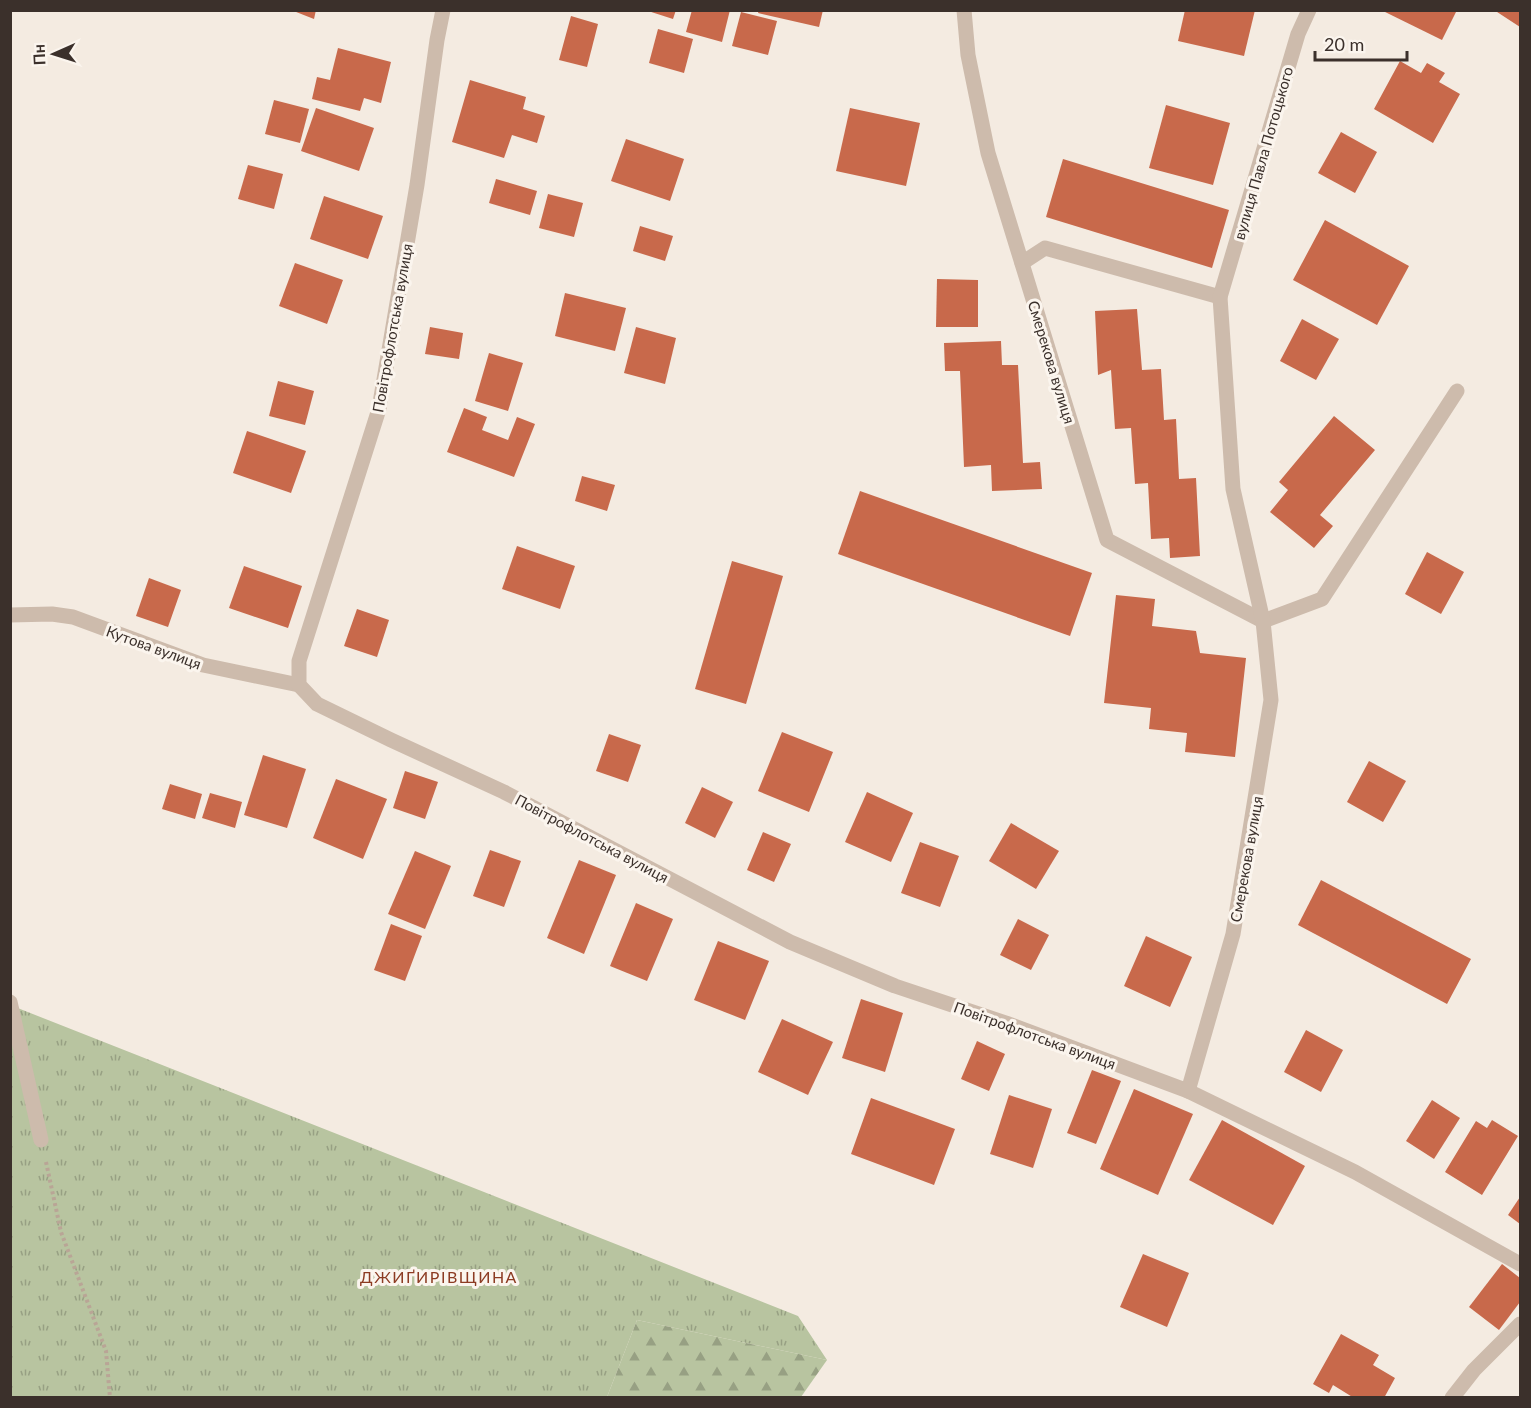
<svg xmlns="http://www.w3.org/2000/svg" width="1531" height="1408" font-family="Lato,sans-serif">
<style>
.grass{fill:url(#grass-tufts)}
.forest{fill:url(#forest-firs)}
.building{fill:#c8694b}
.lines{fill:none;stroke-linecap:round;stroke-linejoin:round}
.path{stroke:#b9a596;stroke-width:4;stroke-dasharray:3 3;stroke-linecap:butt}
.lane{stroke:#cdbbac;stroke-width:15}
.street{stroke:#cdbbac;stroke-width:15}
.labels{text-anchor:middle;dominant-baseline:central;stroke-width:6;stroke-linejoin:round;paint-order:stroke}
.street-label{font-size:15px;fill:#3b302b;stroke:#fbf5ee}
.neighbourhood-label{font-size:16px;letter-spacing:1.5px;fill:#8c3b22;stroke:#fbf5ee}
</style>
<defs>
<pattern id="grass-tufts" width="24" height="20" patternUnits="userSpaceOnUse" patternTransform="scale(1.5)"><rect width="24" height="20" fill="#b8c4a0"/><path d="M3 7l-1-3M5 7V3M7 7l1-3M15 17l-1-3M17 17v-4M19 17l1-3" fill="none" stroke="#97a083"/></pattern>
<pattern id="forest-firs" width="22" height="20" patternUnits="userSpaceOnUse" patternTransform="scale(1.5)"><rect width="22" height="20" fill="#b8c4a0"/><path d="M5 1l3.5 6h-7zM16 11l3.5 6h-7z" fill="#97a083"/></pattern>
</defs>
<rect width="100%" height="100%" fill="#f4ebe1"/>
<polygon class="grass" points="10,1005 798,1316 827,1360 637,1320 607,1397 11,1397"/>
<polygon class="forest" points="637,1320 827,1360 801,1397 607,1397"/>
<g class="building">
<polygon points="291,10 316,10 314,19"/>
<polygon points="645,10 676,10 673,19"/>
<polygon points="692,10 730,10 722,42 686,32"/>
<polygon points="759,10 823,10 819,27 758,13"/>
<polygon points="1185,10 1255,10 1244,56 1178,41"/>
<polygon points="1381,10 1457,10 1442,40"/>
<polygon points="1494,10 1520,10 1520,27"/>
<polygon points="741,12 777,21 768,55 732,46"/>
<polygon points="571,16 598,24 587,67 559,60"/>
<polygon points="658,29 693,39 684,73 649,63"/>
<polygon points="338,48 391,62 381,103 364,98 360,111 312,99 317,77 330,80"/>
<polygon points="1400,61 1421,73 1427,63 1445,73 1439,82 1460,94 1433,143 1374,109"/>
<polygon points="470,80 526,97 523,109 545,116 537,143 512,135 504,158 452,142"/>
<polygon points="274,100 309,109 300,143 265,134"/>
<polygon points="1166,105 1230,123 1213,185 1149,168"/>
<polygon points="316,108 374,128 359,171 301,151"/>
<polygon points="850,108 920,123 906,186 836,171"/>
<polygon points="1341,132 1377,152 1355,193 1318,173"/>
<polygon points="626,139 684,159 670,201 611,181"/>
<polygon points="1063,159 1229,210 1212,268 1046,217"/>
<polygon points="248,165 283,174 274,209 238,199"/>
<polygon points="496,179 537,191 530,215 489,203"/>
<polygon points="548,194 583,203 574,237 539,228"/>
<polygon points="324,196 383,216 368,259 310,239"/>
<polygon points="1325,220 1409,266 1377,325 1293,280"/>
<polygon points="640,226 673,236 665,261 633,251"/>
<polygon points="295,263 343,280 327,324 279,306"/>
<polygon points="937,279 978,280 978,327 936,327"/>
<polygon points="565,293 626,308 615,351 555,336"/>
<polygon points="1137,309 1142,370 1161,369 1164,420 1176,419 1179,479 1196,478 1200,556 1170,558 1169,538 1151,539 1148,483 1135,484 1131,428 1115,429 1111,370 1098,375 1095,311"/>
<polygon points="1302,319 1339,339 1316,380 1280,361"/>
<polygon points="430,327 463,333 459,359 425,354"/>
<polygon points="636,327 676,338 665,384 624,373"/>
<polygon points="1001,341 1002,365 1018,365 1023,463 1040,462 1042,489 992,491 991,465 964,467 960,371 945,371 944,343"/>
<polygon points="489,353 523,363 508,411 475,401"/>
<polygon points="278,381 314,391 305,425 269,416"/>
<polygon points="464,408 487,417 482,430 508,440 517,417 535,424 514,477 447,452"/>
<polygon points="1334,416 1375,450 1320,515 1333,526 1314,548 1270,512 1288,490 1279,482"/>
<polygon points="247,431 306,451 291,493 233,473"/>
<polygon points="582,476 615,485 607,511 575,501"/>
<polygon points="860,491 1092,573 1070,636 838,554"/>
<polygon points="517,546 575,566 560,609 502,589"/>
<polygon points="1427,552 1464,572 1441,614 1405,594"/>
<polygon points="732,561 783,576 746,704 695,689"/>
<polygon points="244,566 302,586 288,628 229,608"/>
<polygon points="149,578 181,590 168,627 136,616"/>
<polygon points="1116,595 1155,599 1152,626 1196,631 1200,653 1246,658 1235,757 1185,752 1187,733 1149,729 1151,708 1104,703"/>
<polygon points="357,609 389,620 377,657 344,646"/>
<polygon points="782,732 833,752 809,812 758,791"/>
<polygon points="609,734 641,745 628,782 596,771"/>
<polygon points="263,755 306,769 287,828 244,815"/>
<polygon points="1369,761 1406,781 1383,822 1347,802"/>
<polygon points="405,771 438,782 425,819 393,808"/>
<polygon points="336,779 387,799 363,859 313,838"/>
<polygon points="170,784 202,794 195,819 162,809"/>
<polygon points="702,787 733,802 715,838 685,823"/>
<polygon points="867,792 913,813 891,862 845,842"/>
<polygon points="210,793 242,802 235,828 202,818"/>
<polygon points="1011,823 1059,851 1036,889 989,861"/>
<polygon points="763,832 791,844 774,882 747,870"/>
<polygon points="920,842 959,856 940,907 901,893"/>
<polygon points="490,850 521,861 504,907 473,896"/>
<polygon points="415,851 451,866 425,929 388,914"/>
<polygon points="579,860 616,875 584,954 547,938"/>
<polygon points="1321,880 1471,959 1447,1004 1298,925"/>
<polygon points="636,903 673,919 647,981 610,966"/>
<polygon points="1018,919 1049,935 1031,970 1000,955"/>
<polygon points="391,924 422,936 405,981 374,970"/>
<polygon points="1146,936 1192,957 1170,1007 1124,986"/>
<polygon points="718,941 769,961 745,1020 694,1000"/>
<polygon points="861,999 903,1013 885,1072 842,1058"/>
<polygon points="782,1019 833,1042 808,1095 758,1072"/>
<polygon points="1306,1030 1343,1050 1321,1092 1284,1072"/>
<polygon points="977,1041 1005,1054 989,1091 961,1079"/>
<polygon points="1092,1070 1121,1081 1096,1144 1067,1133"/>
<polygon points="1134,1089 1193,1114 1158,1195 1100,1169"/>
<polygon points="1009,1095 1052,1109 1033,1168 990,1154"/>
<polygon points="871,1098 955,1129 934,1185 851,1154"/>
<polygon points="1432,1100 1460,1118 1434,1159 1406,1141"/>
<polygon points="1222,1120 1305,1166 1273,1225 1189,1180"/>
<polygon points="1492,1120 1518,1136 1482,1195 1445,1172 1476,1121 1487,1128"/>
<polygon points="1520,1197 1520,1224 1508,1215"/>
<polygon points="1143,1254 1189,1273 1167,1327 1120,1307"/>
<polygon points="1502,1264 1520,1278 1520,1302 1499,1330 1469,1307"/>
<polygon points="1341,1334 1379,1355 1373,1365 1395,1378 1384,1398 1354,1398 1333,1385 1329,1393 1313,1384"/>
</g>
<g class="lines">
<polyline class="path" points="46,1162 61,1232 106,1351 110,1398"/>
<g class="lane">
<polyline points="1022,263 1045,248 1220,297"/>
<polyline points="10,615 52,614 73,617 203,665 299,685"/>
<polyline points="1263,621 1322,599 1457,391"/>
<polyline points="10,1002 41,1140"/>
<polyline points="1452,1398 1474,1370 1520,1324"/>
</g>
<g class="street">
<polyline points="443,10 437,40 417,185 379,409 299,661 299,685 317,704 391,740 504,792 790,942 895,986 1006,1023 1188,1091 1355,1172 1520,1264"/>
<polyline points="964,10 968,55 988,153 1107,540 1263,621"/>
<polyline points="1188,1091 1233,934 1271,700 1263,621 1233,489 1220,297 1298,34 1309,10"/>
</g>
</g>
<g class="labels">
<g class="street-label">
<text transform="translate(1263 153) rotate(-74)">вулиця Павла Потоцького</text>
<text transform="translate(392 328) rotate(-80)">Повітрофлотська вулиця</text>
<text transform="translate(1052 362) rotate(73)">Смерекова вулиця</text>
<text transform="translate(154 647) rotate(20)">Кутова вулиця</text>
<text transform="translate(592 838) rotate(28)">Повітрофлотська вулиця</text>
<text transform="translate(1246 859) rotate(-80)">Смерекова вулиця</text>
<text transform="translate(1035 1035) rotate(20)">Повітрофлотська вулиця</text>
</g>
<g class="neighbourhood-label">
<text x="439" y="1276">ДЖИҐИРІВЩИНА</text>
</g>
</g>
<rect width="1531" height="1408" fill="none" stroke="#3b302b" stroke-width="24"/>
<g transform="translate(54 54) rotate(267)" stroke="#fbf5ee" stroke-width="4.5" paint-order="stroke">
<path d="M0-4.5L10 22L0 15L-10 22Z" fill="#3b302b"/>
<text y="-9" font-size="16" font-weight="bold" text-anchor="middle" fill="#3b302b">Пн</text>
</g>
<path d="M1315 51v9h92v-9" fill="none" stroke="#3b302b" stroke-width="3"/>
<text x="1324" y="51" font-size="18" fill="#3b302b" stroke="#fbf5ee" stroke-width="4.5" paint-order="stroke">20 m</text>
</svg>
